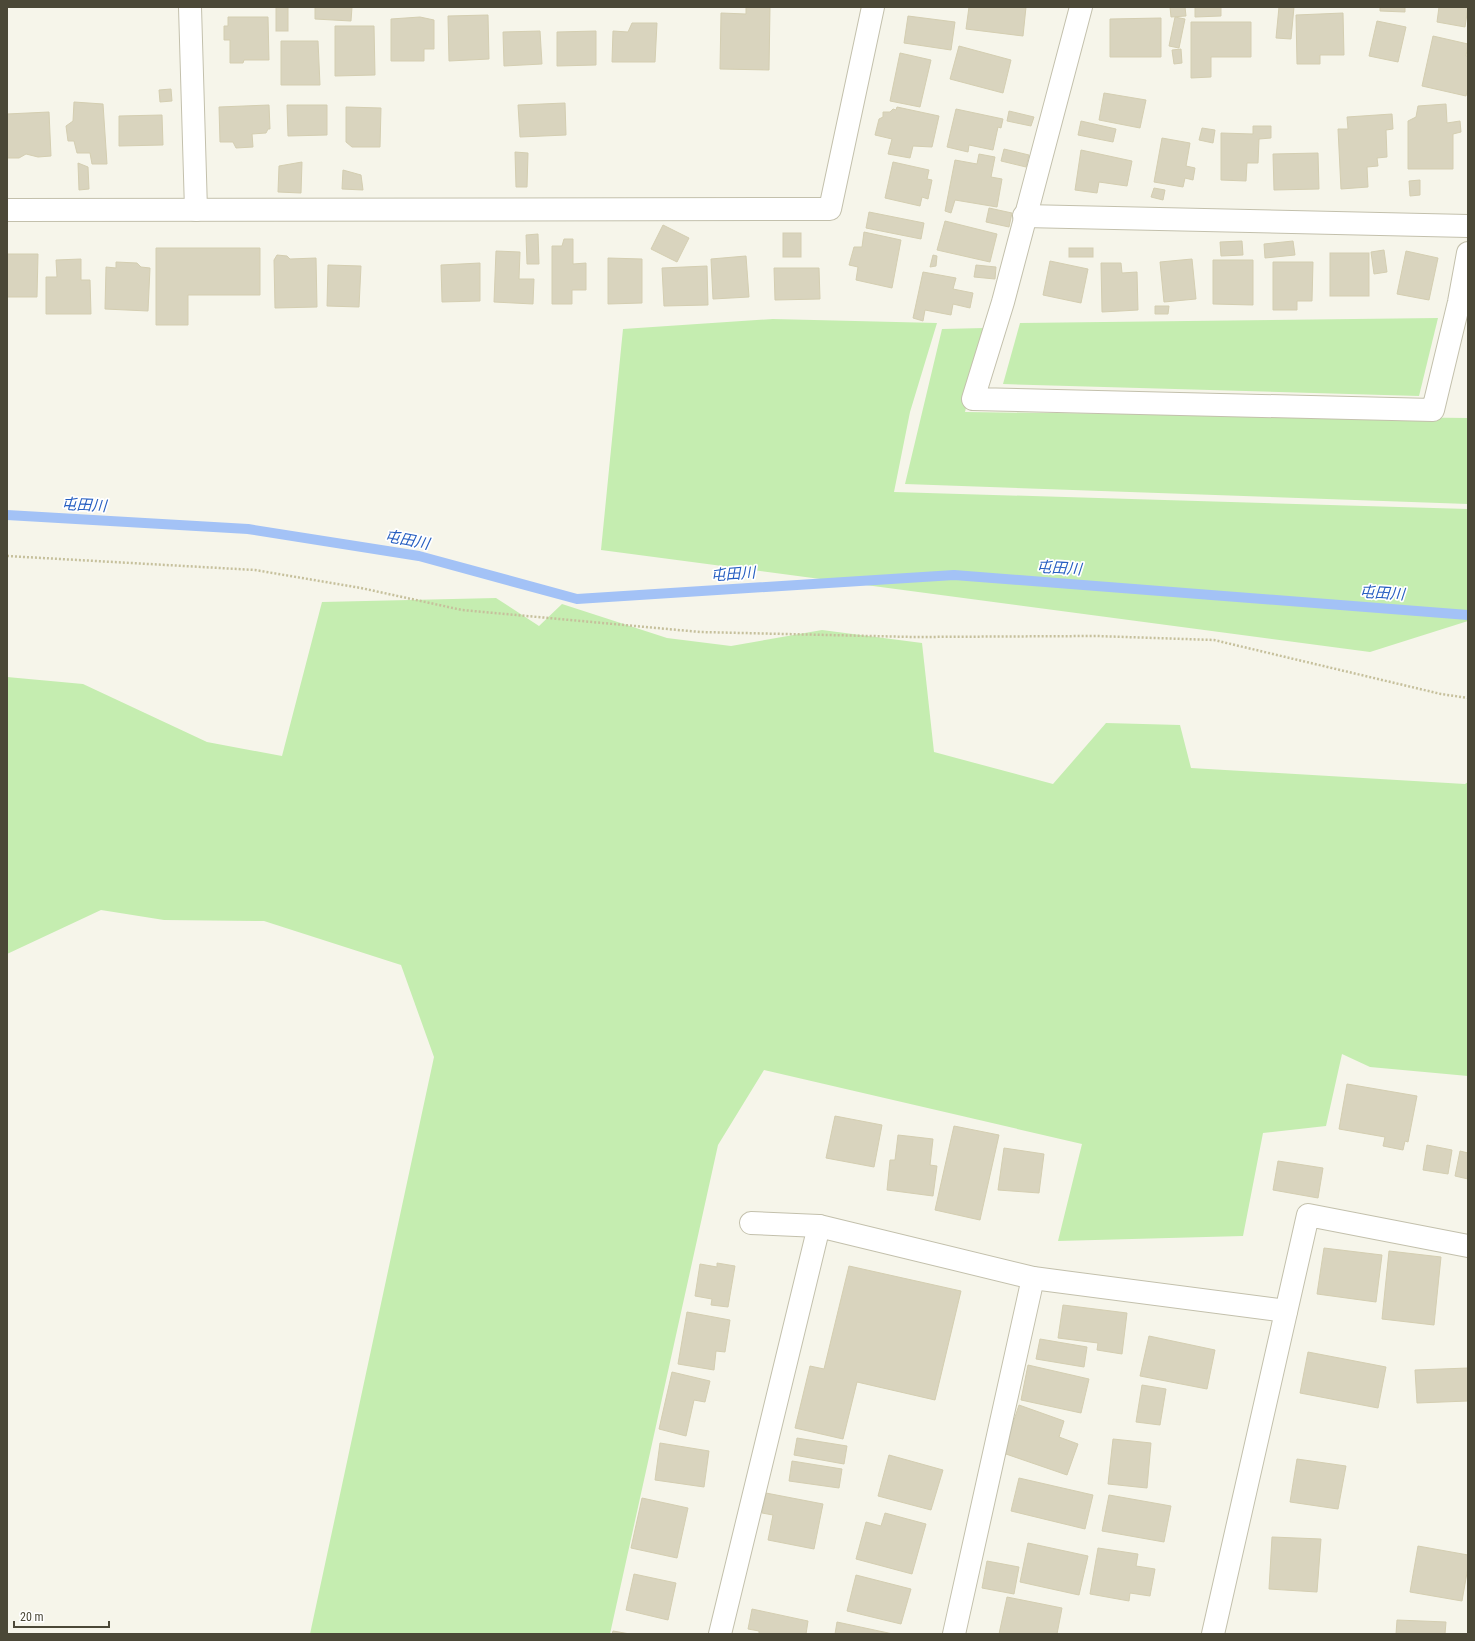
<svg xmlns="http://www.w3.org/2000/svg" width="1475" height="1641" font-family="'Roboto Condensed','Noto Sans JP',sans-serif">
<style>
.green{fill:#c5edb0}
.lines{fill:none;stroke-linecap:round;stroke-linejoin:round}
.stream{stroke:#a3c2f6;stroke-width:10}
.building{fill:#d9d4be;stroke:#d4ceb1}
.street-casing{stroke:#c3c0ac;stroke-width:24}
.path{stroke:#c6c09c;stroke-width:2.5;stroke-dasharray:2 2;stroke-linecap:butt}
.street{stroke:#fff;stroke-width:22}
.labels{text-anchor:middle;dominant-baseline:central;stroke-width:3.5;stroke-linejoin:round;paint-order:stroke}
.water-label{font-size:15px;font-style:italic;fill:#265ec1;stroke:#fff}
</style>
<rect width="100%" height="100%" fill="#f6f5ea"/>
<g class="green">
<polygon points="1438,318 1419,396 1003,384 1020,323"/>
<polygon points="773,319 937,323 910,412 894,492 1468,509 1468,621 1370,652 601,550 623,329"/>
<polygon points="984,328 965,412 1468,418 1468,504 905,484 942,329"/>
<polygon points="496,598 539,626 562,604 667,638 731,646 822,630 922,643 934,752 1053,784 1106,723 1180,725 1191,768 1465,784 1468,782 1468,1076 1370,1067 1342,1054 1326,1126 1263,1133 1243,1236 1058,1241 1082,1144 764,1070 718,1145 610,1634 310,1634 434,1057 401,965 264,921 164,920 101,910 7,954 7,677 83,684 207,742 282,756 322,602"/>
</g>
<g class="lines">
<polyline class="stream" points="7,515 248,529 419,556 577,599 954,575 1468,615"/>
</g>
<g class="building">
<rect x="276" y="7" width="12" height="24"/>
<polygon points="315,7 352,7 351,21 315,19"/>
<polygon points="746,7 770,7 769,70 720,69 721,13 746,14"/>
<polygon points="969,7 1026,7 1023,36 966,29"/>
<polygon points="1170,7 1185,7 1186,16 1171,17"/>
<polygon points="1195,7 1221,7 1221,16 1195,17"/>
<polygon points="1279,7 1294,7 1291,39 1276,38"/>
<polygon points="1380,7 1405,7 1405,12 1380,11"/>
<polygon points="1439,7 1468,7 1465,27 1437,22"/>
<polygon points="1343,13 1344,55 1320,55 1320,64 1297,64 1296,15"/>
<polygon points="488,15 489,59 449,61 448,16"/>
<polygon points="908,16 955,22 951,50 904,43"/>
<polygon points="228,17 268,17 269,60 244,60 243,63 230,63 230,40 224,40 224,26 228,26"/>
<polygon points="420,17 434,20 434,49 424,49 424,61 391,61 391,19"/>
<polygon points="1175,17 1185,19 1179,48 1169,46"/>
<polygon points="1161,18 1161,57 1110,57 1110,19"/>
<polygon points="1377,21 1406,27 1398,62 1369,56"/>
<polygon points="1191,22 1251,22 1251,57 1211,57 1211,77 1191,78"/>
<polygon points="632,23 657,23 655,62 612,62 613,31 628,32"/>
<polygon points="335,26 374,26 375,75 335,76"/>
<polygon points="540,31 542,64 504,66 503,32"/>
<polygon points="596,31 596,65 557,66 557,32"/>
<polygon points="1433,36 1468,44 1466,56 1468,56 1468,87 1466,96 1422,86"/>
<polygon points="281,41 318,41 320,85 281,85"/>
<polygon points="959,46 1011,60 1003,93 950,79"/>
<polygon points="1181,49 1182,63 1174,64 1172,50"/>
<polygon points="900,53 931,60 920,107 890,101"/>
<polygon points="171,89 172,101 160,102 159,90"/>
<polygon points="1104,93 1146,100 1140,128 1099,120"/>
<polygon points="74,102 103,104 107,164 92,164 90,153 77,153 74,141 68,141 66,126 73,121"/>
<polygon points="565,103 566,135 520,137 518,105"/>
<polygon points="1446,104 1447,123 1460,121 1461,132 1453,134 1453,169 1408,169 1408,121 1416,117 1418,106"/>
<polygon points="269,105 270,129 268,129 266,133 252,134 253,147 236,148 233,142 220,142 219,107"/>
<polygon points="287,105 327,105 327,135 288,136"/>
<polygon points="346,107 381,108 380,147 352,147 346,142"/>
<polygon points="897,107 939,116 932,147 913,146 910,158 888,154 892,139 875,135 879,119 883,117 883,112 890,112 893,109 896,110"/>
<polygon points="956,109 1003,119 1001,128 998,127 993,150 969,145 968,152 947,147"/>
<polygon points="1009,111 1034,117 1031,126 1007,121"/>
<polygon points="49,112 51,156 38,157 26,154 19,158 7,158 7,114"/>
<polygon points="1392,114 1393,129 1386,130 1387,157 1377,158 1378,166 1367,167 1368,187 1341,189 1338,129 1348,129 1347,117"/>
<polygon points="162,115 163,145 119,146 119,116"/>
<polygon points="1081,121 1116,129 1113,142 1078,135"/>
<polygon points="1253,126 1271,126 1271,138 1259,139 1258,163 1247,163 1246,181 1221,180 1221,133 1253,134"/>
<polygon points="1202,128 1215,130 1213,143 1199,140"/>
<polygon points="1162,138 1190,143 1186,166 1195,168 1193,180 1185,178 1183,187 1154,182"/>
<polygon points="1004,149 1029,155 1026,167 1001,161"/>
<polygon points="1081,150 1132,161 1127,186 1099,182 1097,193 1075,190"/>
<polygon points="515,152 528,153 527,187 516,187"/>
<polygon points="1318,153 1319,189 1274,190 1273,154"/>
<polygon points="979,154 995,157 991,177 1002,179 997,207 955,200 951,213 945,211 955,160 977,164"/>
<polygon points="302,162 301,193 278,192 279,166"/>
<polygon points="893,162 929,170 927,179 932,180 928,199 922,197 920,206 885,198"/>
<polygon points="78,163 88,167 89,189 79,190"/>
<polygon points="343,170 361,175 363,190 342,189"/>
<polygon points="1420,180 1420,195 1410,196 1409,181"/>
<polygon points="1154,188 1165,190 1163,200 1151,197"/>
<polygon points="989,208 1012,213 1009,227 986,222"/>
<polygon points="869,212 924,223 921,239 866,228"/>
<polygon points="945,221 997,234 990,262 937,250"/>
<polygon points="663,225 689,238 677,262 651,249"/>
<polygon points="864,232 901,240 892,288 856,280 858,267 849,265 854,247 862,247"/>
<rect x="783" y="233" width="18" height="24"/>
<polygon points="538,234 539,264 527,264 526,235"/>
<polygon points="564,239 573,239 573,264 586,263 586,290 572,290 572,304 552,304 552,246 562,246"/>
<polygon points="1242,241 1243,255 1221,256 1220,242"/>
<polygon points="1293,241 1295,255 1265,258 1264,244"/>
<polygon points="156,248 260,248 260,295 188,295 188,325 156,325"/>
<rect x="1069" y="248" width="24" height="9"/>
<polygon points="1384,250 1387,272 1374,274 1371,252"/>
<polygon points="496,251 520,252 519,279 534,279 533,304 494,302"/>
<polygon points="1406,251 1438,258 1429,300 1397,294"/>
<rect x="1330" y="253" width="39" height="43"/>
<polygon points="7,254 38,254 37,297 7,297"/>
<polygon points="277,255 287,256 290,259 316,258 317,307 275,308 274,260"/>
<polygon points="933,255 937,256 936,266 930,267"/>
<polygon points="746,256 749,297 713,299 711,259"/>
<polygon points="608,258 642,259 642,303 608,304"/>
<polygon points="81,259 81,280 90,280 91,314 46,314 46,277 57,277 56,260"/>
<polygon points="1192,259 1196,299 1164,302 1160,262"/>
<polygon points="1213,260 1253,260 1253,305 1213,304"/>
<polygon points="1050,261 1088,269 1081,303 1043,295"/>
<polygon points="116,262 137,263 141,267 150,268 148,311 105,309 106,267 116,268"/>
<polygon points="1273,262 1313,262 1312,301 1297,301 1297,310 1273,310"/>
<polygon points="480,263 480,301 442,302 441,265"/>
<polygon points="1101,263 1121,263 1122,273 1137,272 1138,310 1102,312"/>
<polygon points="328,265 361,266 359,307 327,306"/>
<polygon points="976,265 996,267 995,279 974,277"/>
<polygon points="707,266 708,305 664,306 662,268"/>
<polygon points="774,268 819,268 820,299 775,300"/>
<polygon points="923,272 956,278 953,289 973,293 970,308 953,304 951,315 925,310 923,321 913,318"/>
<polygon points="1155,306 1169,306 1168,314 1155,314"/>
<polygon points="1347,1084 1417,1096 1408,1142 1405,1141 1403,1150 1383,1146 1385,1137 1339,1129"/>
<polygon points="835,1116 882,1125 874,1167 826,1158"/>
<polygon points="954,1126 999,1135 980,1220 935,1210"/>
<polygon points="898,1135 933,1139 930,1165 937,1166 933,1196 887,1190 890,1160 895,1160"/>
<polygon points="1427,1145 1452,1150 1448,1174 1423,1170"/>
<polygon points="1004,1148 1044,1154 1039,1193 998,1190"/>
<polygon points="1460,1151 1468,1153 1468,1179 1455,1176"/>
<polygon points="1278,1161 1323,1168 1318,1198 1273,1190"/>
<polygon points="1324,1248 1382,1255 1376,1302 1317,1294"/>
<polygon points="1389,1251 1441,1257 1434,1325 1382,1319"/>
<polygon points="717,1263 735,1266 728,1307 711,1305 712,1299 695,1296 700,1264 717,1267"/>
<polygon points="849,1266 961,1291 935,1400 857,1382 843,1439 795,1428 810,1366 824,1369"/>
<polygon points="1063,1305 1127,1313 1122,1354 1097,1350 1098,1343 1058,1338"/>
<polygon points="687,1312 730,1320 725,1352 716,1351 714,1370 678,1364"/>
<polygon points="1149,1336 1215,1350 1207,1389 1140,1376"/>
<polygon points="1040,1339 1087,1347 1084,1367 1036,1359"/>
<polygon points="1308,1352 1386,1367 1378,1408 1300,1393"/>
<polygon points="1028,1365 1089,1379 1081,1413 1021,1400"/>
<polygon points="1468,1368 1468,1401 1417,1403 1415,1370"/>
<polygon points="672,1372 710,1381 705,1402 694,1400 686,1436 659,1429"/>
<polygon points="1142,1385 1166,1389 1160,1425 1136,1422"/>
<polygon points="1019,1405 1064,1421 1059,1437 1078,1444 1067,1475 1003,1453"/>
<polygon points="797,1438 847,1446 844,1464 794,1455"/>
<polygon points="1113,1439 1151,1443 1147,1488 1108,1484"/>
<polygon points="660,1443 709,1451 704,1487 655,1480"/>
<polygon points="889,1455 943,1470 931,1510 878,1496"/>
<polygon points="1297,1459 1346,1466 1338,1509 1290,1502"/>
<polygon points="792,1461 842,1469 839,1488 789,1481"/>
<polygon points="1019,1478 1093,1495 1085,1529 1011,1511"/>
<polygon points="766,1493 823,1504 814,1549 768,1540 773,1515 762,1513"/>
<polygon points="1109,1495 1171,1506 1164,1542 1102,1531"/>
<polygon points="642,1498 688,1508 677,1558 631,1548"/>
<polygon points="885,1513 926,1524 912,1574 856,1559 866,1522 881,1526"/>
<polygon points="1272,1537 1321,1539 1317,1592 1269,1589"/>
<polygon points="1028,1543 1088,1556 1079,1595 1020,1582"/>
<polygon points="1418,1546 1468,1555 1468,1567 1462,1601 1410,1592"/>
<polygon points="1098,1548 1138,1554 1136,1566 1155,1569 1150,1596 1130,1593 1129,1601 1090,1594"/>
<polygon points="987,1561 1019,1567 1014,1594 982,1588"/>
<polygon points="634,1574 676,1583 668,1620 626,1610"/>
<polygon points="856,1575 911,1589 901,1624 847,1611"/>
<polygon points="1007,1597 1062,1608 1057,1634 999,1634"/>
<polygon points="752,1609 808,1621 806,1634 759,1634 759,1631 748,1629"/>
<polygon points="1397,1620 1446,1622 1445,1634 1396,1634"/>
<polygon points="837,1622 893,1634 835,1634"/>
<polygon points="613,1631 630,1634 612,1634"/>
</g>
<g class="lines">
<defs>
<g id="street">
<polyline points="190,7 196,210"/>
<polyline points="1081,7 1003,302 973,399 1433,410 1459,302 1468,253"/>
<polyline points="7,210 830,209 873,7"/>
<polyline points="1024,216 1468,226"/>
<polyline points="751,1223 819,1226 1033,1278 1286,1311"/>
<polyline points="720,1634 819,1226"/>
<polyline points="954,1634 1033,1278"/>
<polyline points="1213,1634 1308,1215 1468,1246"/>
</g>
</defs>
<use href="#street" class="street-casing"/>
<polyline class="path" points="7,556 255,570 361,588 462,610 700,632 913,637 1096,636 1214,640 1441,694 1468,698"/>
<use href="#street" class="street"/>
</g>
<g class="labels">
<g class="water-label">
<text transform="translate(84 505) rotate(3)">屯田川</text>
<text transform="translate(407 540) rotate(11)">屯田川</text>
<text transform="translate(1059 568) rotate(4)">屯田川</text>
<text transform="translate(733 574) rotate(-4)">屯田川</text>
<text transform="translate(1382 593) rotate(4)">屯田川</text>
</g>
</g>
<rect width="1475" height="1641" fill="none" stroke="#4b4837" stroke-width="16"/>
<path d="M14 1621v6h95v-6" fill="none" stroke="#4b4837" stroke-width="2"/>
<text x="20" y="1621" font-size="12" fill="#4b4837" stroke="#ffffff" stroke-width="3" paint-order="stroke">20 m</text>
</svg>
